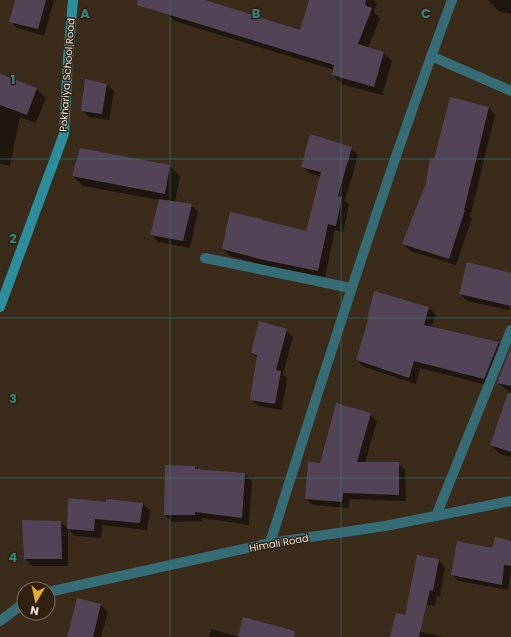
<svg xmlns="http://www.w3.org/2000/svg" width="511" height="637" font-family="Poppins,sans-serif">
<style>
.shadow{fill:#0007}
.building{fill:#524356}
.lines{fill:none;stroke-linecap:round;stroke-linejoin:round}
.street{stroke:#356c75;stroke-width:10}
.secondary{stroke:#2c8e9c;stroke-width:10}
.grid{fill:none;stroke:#30867e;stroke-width:1;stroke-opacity:0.55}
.labels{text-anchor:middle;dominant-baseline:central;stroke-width:3;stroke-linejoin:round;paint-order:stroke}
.street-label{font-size:10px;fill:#ece2d8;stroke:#302111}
.grid-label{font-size:13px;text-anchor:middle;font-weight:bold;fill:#30867e;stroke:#302111;stroke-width:3;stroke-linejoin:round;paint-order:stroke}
</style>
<rect width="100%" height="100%" fill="#3b2b1b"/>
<g class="shadow">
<polygon points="16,0 54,0 44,36 17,28 10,21"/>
<polygon points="168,0 202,0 301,31 310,0 373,0 377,3 374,12 380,18 368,48 383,52 392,61 382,95 341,84 333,75 334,70 174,21 165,12"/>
<polygon points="488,0 511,0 511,14 498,11"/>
<polygon points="0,75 37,89 46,98 36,123 20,117 10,166 0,164"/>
<polygon points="107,84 114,91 109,120 89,117 82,110"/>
<polygon points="489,108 495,115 470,217 472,218 456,265 410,251 404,244 435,160"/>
<polygon points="351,148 358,155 345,201 349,205 343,232 335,230 325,277 272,267 230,256 223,249 306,232 321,177 309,173 302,166"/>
<polygon points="170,166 180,176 175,202 191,205 198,212 190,248 158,242 152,235 160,200 83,186 73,176"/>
<polygon points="511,276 511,300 509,310 467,301 460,294"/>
<polygon points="429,308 436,315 431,328 499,343 505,350 491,386 420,368 416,384 364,367 357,360"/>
<polygon points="286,330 293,337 283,374 287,378 282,410 258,406 252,400 258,359 252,353"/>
<polygon points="511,350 511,457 500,454 491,445 509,392 498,383"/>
<polygon points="370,414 377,421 365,463 398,463 405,470 406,501 350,499 349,508 313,505 306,499"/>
<polygon points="195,467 198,470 245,474 252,481 249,525 202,518 202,521 172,522 165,515"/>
<polygon points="107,500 143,504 150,510 147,530 102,525 101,538 75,536 68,529 68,566 32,566 25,559 23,521 61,522 68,529 107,503"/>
<polygon points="511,535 511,570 508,590 458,581 452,574 509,542"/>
<polygon points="439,560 445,567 440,597 437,596 435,606 416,603"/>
<polygon points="78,599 101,605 108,612 101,637 68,637"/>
<polygon points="394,626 444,637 391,637"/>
<polygon points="211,629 239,637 280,637 209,637"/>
</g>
<g class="building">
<polygon points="15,0 46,0 38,29 9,22"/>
<polygon points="138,0 205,0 300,30 309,0 366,0 365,5 372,8 358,44 384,52 374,87 332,75 334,65 137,5"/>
<polygon points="0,74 37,88 27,115 0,105"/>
<polygon points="85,79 107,84 102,114 81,111"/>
<polygon points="450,97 489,107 464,210 465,210 449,259 402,244 426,183 430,158 434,159"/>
<polygon points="310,134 352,147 338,196 342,197 336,226 328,224 318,271 264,260 222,249 230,212 262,219 262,220 306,231 321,172 301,167"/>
<polygon points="80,148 170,165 165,194 72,176"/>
<polygon points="159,199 192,204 183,241 150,235"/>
<polygon points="467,262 511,273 511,306 459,294"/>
<polygon points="374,291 429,307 424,325 499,342 484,379 414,361 409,378 356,360 368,320 367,319"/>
<polygon points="259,321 287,329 276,370 281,371 275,404 250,400 257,355 251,353"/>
<polygon points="511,347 511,386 497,383"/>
<polygon points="508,393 511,393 511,452 490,445"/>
<polygon points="336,403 371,413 357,462 399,462 399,495 343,493 342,502 305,499 308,462 320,463"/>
<polygon points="165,465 195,466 195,469 245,473 242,518 195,512 195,515 164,515"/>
<polygon points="68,498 106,502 106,499 143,503 140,523 95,519 94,531 67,529"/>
<polygon points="22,520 61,521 62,559 24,559"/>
<polygon points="495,537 511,541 511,566 504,565 502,585 451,575 457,541 492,548"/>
<polygon points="417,555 439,559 433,591 430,590 419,637 390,637 396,613 405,615"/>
<polygon points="77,598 101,604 93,637 67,637"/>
<polygon points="243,617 295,631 294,637 238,637"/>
</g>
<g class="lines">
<g class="street">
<polyline points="431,56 511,91"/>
<polyline points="205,258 351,288"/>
<polyline points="436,516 511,330"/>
<path d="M270 543C328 361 385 179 452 0"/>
<polyline points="48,592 270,543 385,526 511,501"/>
<polyline points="0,621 24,603"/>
</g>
<polyline class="secondary" points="0,307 64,134 68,59 73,0"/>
</g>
<path class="grid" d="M170 0V637M341 0V637M0 159H511M0 318H511M0 478H511"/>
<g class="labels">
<g class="street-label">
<text transform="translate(67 75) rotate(-86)">Pokhariya School Road</text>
<text transform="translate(279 543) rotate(-10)">Himali Road</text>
</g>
</g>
<g class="grid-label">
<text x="85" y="18">A</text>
<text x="256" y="18">B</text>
<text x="426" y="18">C</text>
<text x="13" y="84">1</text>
<text x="13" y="243">2</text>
<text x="13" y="403">3</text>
<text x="13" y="562">4</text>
</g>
<g transform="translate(36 601) rotate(189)"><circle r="19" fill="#302111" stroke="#7b6e61"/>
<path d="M0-3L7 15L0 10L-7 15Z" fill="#e3ae35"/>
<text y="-6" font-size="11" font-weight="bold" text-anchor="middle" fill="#ece2d8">N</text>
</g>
</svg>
